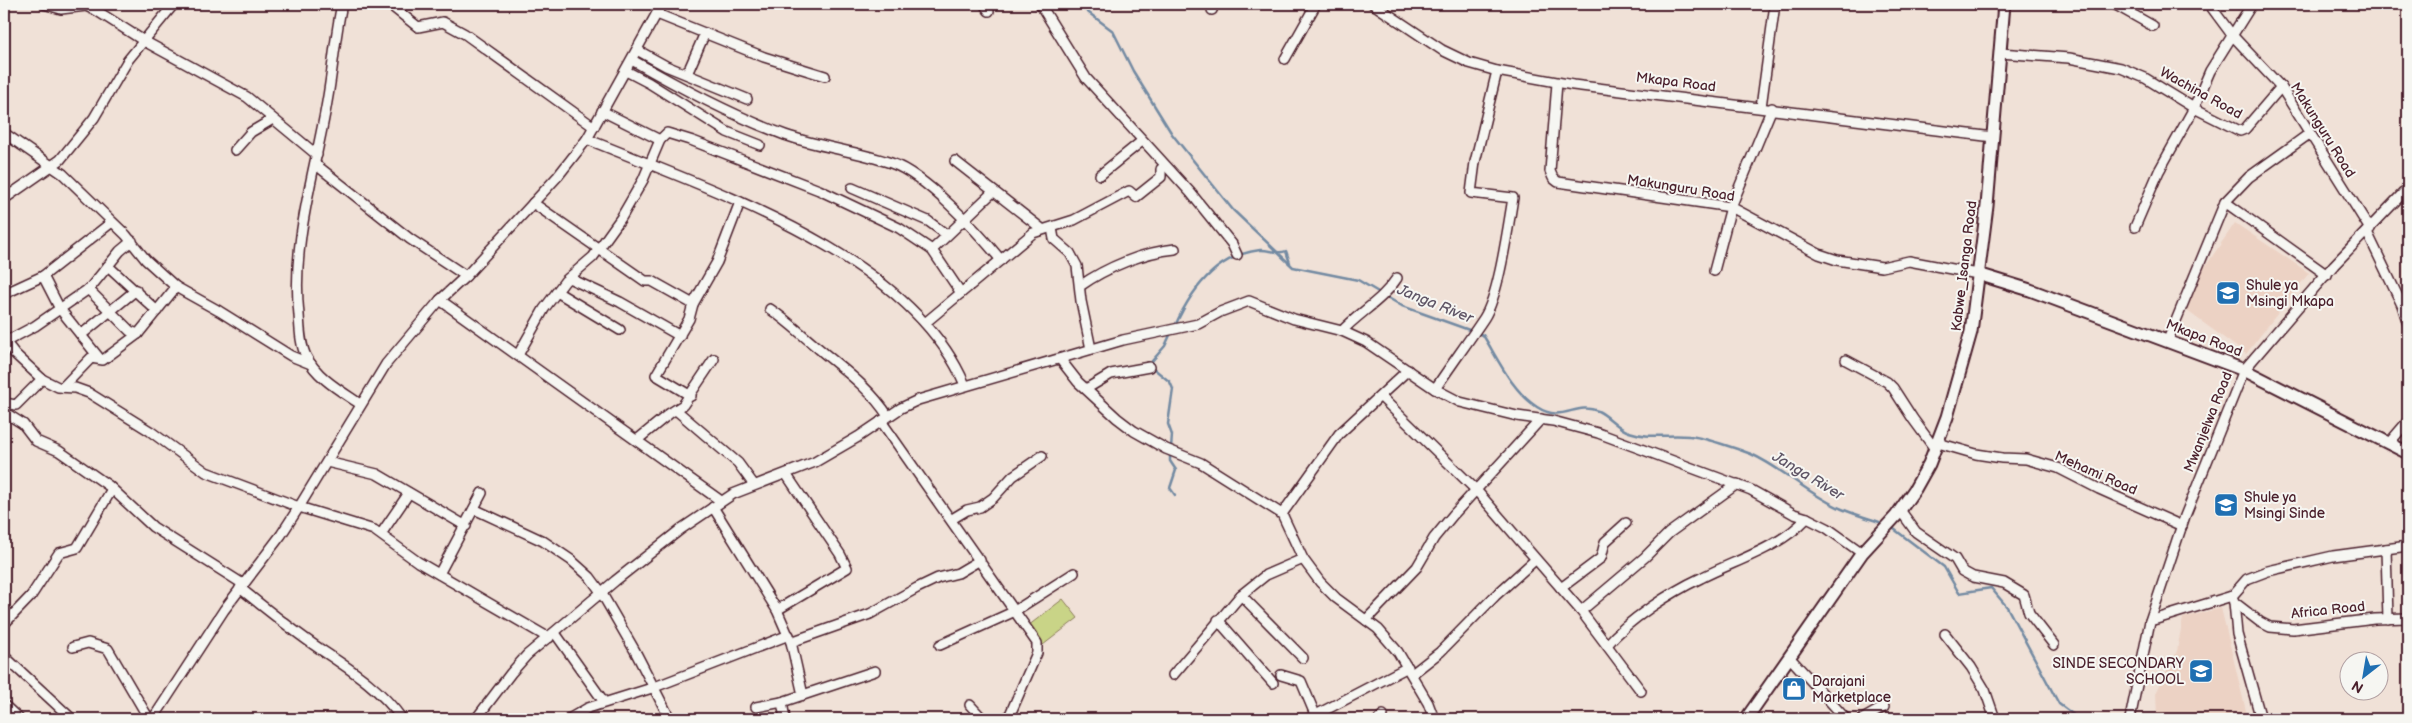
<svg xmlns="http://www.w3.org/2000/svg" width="2412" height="723" font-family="'Balsamiq Sans',sans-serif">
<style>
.built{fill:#ecd2c4}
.green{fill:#c9d487;stroke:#8a7a59}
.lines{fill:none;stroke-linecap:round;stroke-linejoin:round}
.stream{stroke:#738aa2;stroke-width:2.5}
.street-casing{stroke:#4a1f2b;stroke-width:12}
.secondary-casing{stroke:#4a1f2b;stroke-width:15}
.street{stroke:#f6f6f2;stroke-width:9}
.secondary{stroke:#f6f6f2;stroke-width:11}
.labels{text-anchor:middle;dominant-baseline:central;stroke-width:4;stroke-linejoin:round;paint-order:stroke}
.street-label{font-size:14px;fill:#4a1f2b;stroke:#f6f6f2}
.poi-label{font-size:14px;fill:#4a1f2b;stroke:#f6f6f2;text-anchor:start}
.water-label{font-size:15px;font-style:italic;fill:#5f5566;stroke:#f6f6f2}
</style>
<rect width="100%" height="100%" fill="#f0e1d7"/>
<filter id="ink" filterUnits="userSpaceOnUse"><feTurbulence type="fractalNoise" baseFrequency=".02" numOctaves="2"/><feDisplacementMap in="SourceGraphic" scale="10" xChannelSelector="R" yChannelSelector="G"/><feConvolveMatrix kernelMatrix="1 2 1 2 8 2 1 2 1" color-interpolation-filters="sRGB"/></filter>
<g filter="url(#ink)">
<g class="built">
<polygon points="2235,223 2309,273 2246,354 2179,305"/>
<polygon points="2221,608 2248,719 2157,719 2156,691 2177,651 2183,618"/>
</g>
<polygon class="green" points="1063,599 1078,618 1043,645 1028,626"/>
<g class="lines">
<g class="stream">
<polyline points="1077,4 1113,31 1133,71 1172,134 1233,210 1293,267 1358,280 1380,293"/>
<polyline points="1385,296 1402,306 1472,331"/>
<path d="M1175 326C1191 290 1217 255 1260 250 1268 249 1278 255 1286 251L1290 263"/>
<polyline points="1171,333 1165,346 1152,361 1153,368 1170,382 1173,389 1168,424 1172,435 1171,448"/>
<path d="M1477 333 1483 335C1498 359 1512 391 1537 407 1563 424 1575 401 1598 411 1609 416 1618 429 1629 432 1649 439 1669 434 1689 436 1703 437 1738 449 1751 454 1784 469 1809 495 1842 509 1856 515 1871 519 1885 524"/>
<polyline points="1170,453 1170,461 1176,470 1170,488 1175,495"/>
<polyline points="1890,526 1944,567 1959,593 1991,588 2007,607 2059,704 2079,719"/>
</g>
<defs>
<g id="street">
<polyline points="44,4 61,9 86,6 97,11 144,41 247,97 317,155"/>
<path d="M342 4C335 36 333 69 327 102 315 173 291 242 299 315 300 329 300 344 306 356 317 378 341 391 360 404"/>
<polyline points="389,4 418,27 443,22 465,34 594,127"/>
<polyline points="984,4 989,11"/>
<polyline points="1040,4 1086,78 1190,192 1232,244 1237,255"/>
<polyline points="1373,4 1442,50 1469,63 1497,71 1573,85 1993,137"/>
<polyline points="2114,4 2153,26"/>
<polyline points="2209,4 2232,35 2281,87 2370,229"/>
<polyline points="1212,10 1214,4"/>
<polyline points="657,14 764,57 825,76"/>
<polyline points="637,50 666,66 747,99"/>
<polyline points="2000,53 2069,58 2121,68 2145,78 2194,108 2240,131 2245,129 2281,87"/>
<polyline points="1285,59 1316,4"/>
<path d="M632 60C679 87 733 116 785 135 819 147 856 151 891 163 926 175 977 231 1001 260"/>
<polyline points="626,71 649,83 727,132 760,145"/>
<polyline points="687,74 705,33"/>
<polyline points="1557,83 1550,171 1553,178 1558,182 1731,207 1819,254 1837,260 1882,267 1909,261 1978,274"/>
<polyline points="1761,107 1775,4"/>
<polyline points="602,111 660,140"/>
<polyline points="4,133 63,174 126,235 146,260 176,287 219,311 291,356 311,364"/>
<path d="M587 139C710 190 909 253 965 385"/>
<polyline points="235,150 251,132 273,119"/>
<polyline points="955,161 1042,229"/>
<polyline points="315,164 410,239 466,276"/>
<polyline points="1100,175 1142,141"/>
<polyline points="852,188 928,221 947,235"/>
<polyline points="4,199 60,160 94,118 128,60 174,4"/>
<polyline points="2225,202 2327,275"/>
<polyline points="533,203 645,281 652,281 693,304"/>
<polyline points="2135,227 2159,171 2194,108 2210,71 2252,4"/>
<polyline points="1052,228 1054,239 1070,253 1077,266 1081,301 1091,349"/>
<polyline points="2367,232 2402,305 2408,324"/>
<polyline points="932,250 993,192"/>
<polyline points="108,266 157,311"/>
<polyline points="1714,271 1731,207 1772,108"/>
<polyline points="43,276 60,309 100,359"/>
<polyline points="569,278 620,302 680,336"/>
<path d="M1080 286C1107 267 1144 252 1175 249"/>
<polyline points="88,289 130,331 138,334"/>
<polyline points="557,292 620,330"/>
<polyline points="4,294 43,276 112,222"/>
<polyline points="440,300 721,501"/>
<path d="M770 309C788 321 802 335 818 348 844 370 870 388 888 416"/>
<polyline points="925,323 1033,233 1074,220 1129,191 1136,197 1161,177 1161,169 1165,166"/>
<path d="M1342 331C1360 312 1383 300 1397 278"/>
<polyline points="81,335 136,290"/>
<polyline points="4,340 15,354 42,379 58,387 75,388 89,393 150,431 206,472 299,507 374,530 418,562 549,638"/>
<polyline points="2168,340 2225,202 2249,177 2309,134"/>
<polyline points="5,342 35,326 90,288 120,251 132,241"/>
<polyline points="518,355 544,309 565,281 593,257 621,218 643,180 660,140 667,133 693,141 819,190 899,228 932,250 961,293"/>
<polyline points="1060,359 1078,382 1117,418 1134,431 1166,449 1201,463 1282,514 1303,559 1320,582 1336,598 1378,629 1398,652 1428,703 1434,719"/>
<polyline points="1846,360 1887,382 1893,388 1913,419 1935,449"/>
<polyline points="63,387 91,358 103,360 138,334 176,287"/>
<polyline points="1086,389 1111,374 1149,367"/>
<path d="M1435 389C1451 365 1468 342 1484 318 1499 295 1508 227 1513 198L1471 193 1475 162 1497 71"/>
<polyline points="691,396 656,375 689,319 693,304 717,262 740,202"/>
<polyline points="1381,397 1476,490 1581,611 1641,691"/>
<polyline points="4,403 16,405 42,379"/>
<polyline points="676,410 738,463 754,485"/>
<polyline points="4,412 23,424 36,441 59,451 109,486 153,527 243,584"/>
<polyline points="881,421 1037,643 1037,653 1008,719"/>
<polyline points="637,440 670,413 683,405 714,359"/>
<polyline points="2390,442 2408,421"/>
<polyline points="1938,443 1976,454 2002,458 2026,459 2058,468 2099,489 2182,526"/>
<polyline points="327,462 377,474 466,526"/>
<polyline points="713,507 777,610 791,642 803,695"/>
<polyline points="474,509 543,541 571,560 590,577 601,592 635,651 670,719"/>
<polyline points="1900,510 1916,532 1955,559 1962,571 1973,577 2004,583 2024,595 2029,613 2054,645"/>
<polyline points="1282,514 1339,434 1408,370"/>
<polyline points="952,519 967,510 980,507 993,498 1013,476 1042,456"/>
<polyline points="381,534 409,493"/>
<polyline points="2386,549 2388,619"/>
<polyline points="439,574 482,493"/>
<path d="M240 588C266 609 292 630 320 649 351 670 380 688 402 719"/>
<polyline points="1561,588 1601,558 1605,542 1626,523"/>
<polyline points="1241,595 1303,658"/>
<polyline points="2232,596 2234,602 2260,622 2270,627 2293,629 2375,619 2408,618"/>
<polyline points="2232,596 2247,579 2268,571 2333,556 2408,546"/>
<polyline points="2234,602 2237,634 2261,719"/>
<polyline points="777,610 847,568 840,554 786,474"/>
<polyline points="1581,611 1645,557 1669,533 1737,484"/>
<polyline points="1218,620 1273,683"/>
<polyline points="1366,620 1417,567 1434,538 1453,515 1541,419"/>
<polyline points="2150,621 2232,596"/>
<polyline points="4,624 31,596 59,553 77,548 112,489"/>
<polyline points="555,633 604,702"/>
<polyline points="1945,634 1971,667 1985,690 1995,719"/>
<polyline points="791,642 870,614 917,588 938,578 958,573 980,560"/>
<polyline points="940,645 1013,612 1074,573"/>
<path d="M1607 645C1628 620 1671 592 1701 578 1738 559 1778 549 1807 518"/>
<polyline points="73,647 88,643 108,649 149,719"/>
<polyline points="4,656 72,719"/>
<polyline points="1791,659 1846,719"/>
<polyline points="1412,674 1440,652 1495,596 1535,560"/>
<polyline points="1173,675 1241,595 1266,575 1303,559"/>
<polyline points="1281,675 1301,681 1317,719"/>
<polyline points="782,702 785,719"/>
<polyline points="4,705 19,719"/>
<polyline points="970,705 983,719"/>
<polyline points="756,707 782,702 875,671"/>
<polyline points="153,719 224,610 281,535 299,507 386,364 440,300 466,276 558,176 587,139 662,4"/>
<polyline points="476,719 511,673 527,655 615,581 681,529 733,494 815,462 858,437 901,408 918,400 1123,340 1198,324 1220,312 1249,301 1294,319 1342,331 1366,342 1435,389 1460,402 1517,416 1553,421 1598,433 1751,490 1794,514 1807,518 1827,528 1862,553"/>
<polyline points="569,719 588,708 652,688 789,635"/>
<polyline points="1308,719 1408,667"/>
<polyline points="1379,719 1383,715"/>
<polyline points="1863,719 1884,707"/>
<polyline points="2130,719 2150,621 2185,516 2244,370 2334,265 2408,188"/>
</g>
<g id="secondary">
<polyline points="1978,274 2030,290 2244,370 2408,453"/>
<polyline points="1746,719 1862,553 1896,516 1915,489 1929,464 1947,417 1971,332 1987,206 2004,4"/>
</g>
</defs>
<use href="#street" class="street-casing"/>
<use href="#secondary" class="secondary-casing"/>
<use href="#street" class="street"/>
<use href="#secondary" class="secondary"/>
</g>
</g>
<defs>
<symbol id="school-square" viewBox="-11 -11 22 22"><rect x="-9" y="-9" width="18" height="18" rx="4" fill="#1f6fb2" stroke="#f6f6f2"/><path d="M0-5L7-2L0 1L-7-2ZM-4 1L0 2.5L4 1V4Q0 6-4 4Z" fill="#fff"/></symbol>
<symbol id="shop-square" viewBox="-11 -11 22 22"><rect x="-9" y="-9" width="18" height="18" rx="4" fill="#1f6fb2" stroke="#f6f6f2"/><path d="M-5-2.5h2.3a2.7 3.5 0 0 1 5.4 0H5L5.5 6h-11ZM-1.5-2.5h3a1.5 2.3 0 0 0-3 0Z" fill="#fff"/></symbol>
</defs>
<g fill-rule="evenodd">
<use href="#school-square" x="2214" y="279" width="28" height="28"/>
<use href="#school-square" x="2212" y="491" width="28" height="28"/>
<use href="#school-square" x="2187" y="657" width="28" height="28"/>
<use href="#shop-square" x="1780" y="675" width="28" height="28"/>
</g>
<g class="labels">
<g class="street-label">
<text transform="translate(1676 82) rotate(7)">Mkapa Road</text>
<text transform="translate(2201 93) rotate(29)">Wachina Road</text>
<text transform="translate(2323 130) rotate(58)">Makunguru Road</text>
<text transform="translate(1681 188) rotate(9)">Makunguru Road</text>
<text transform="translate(1964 266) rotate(-83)">Kabwe_Isanga Road</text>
<text transform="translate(2204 338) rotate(21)">Mkapa Road</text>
<text transform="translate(2208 422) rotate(-68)">Mwanjelwa Road</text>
<text transform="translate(2096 473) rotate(24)">Mehami Road</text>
<text transform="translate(2328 610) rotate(-6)">Africa Road</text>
</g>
<g class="poi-label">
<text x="2246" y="285">Shule ya<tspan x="2246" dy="16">Msingi Mkapa</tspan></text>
<text x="2244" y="497">Shule ya<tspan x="2244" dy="16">Msingi Sinde</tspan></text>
<text x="2184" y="663" text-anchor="end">SINDE SECONDARY<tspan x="2184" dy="16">SCHOOL</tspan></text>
<text x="1812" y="681">Darajani<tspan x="1812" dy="16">Marketplace</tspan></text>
</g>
<g class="water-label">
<text transform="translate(1435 304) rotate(22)">Janga River</text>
<text transform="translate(1808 476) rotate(31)">Janga River</text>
</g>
</g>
<rect width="2412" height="723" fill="none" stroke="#f6f6f2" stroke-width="20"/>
<rect x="10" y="10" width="2392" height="703" fill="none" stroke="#4a1f2b" stroke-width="2" filter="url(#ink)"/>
<g transform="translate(2364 676) rotate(211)"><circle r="24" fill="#f6f6f2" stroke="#b1a0a2"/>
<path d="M0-4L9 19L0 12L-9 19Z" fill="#1f6fb2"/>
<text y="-8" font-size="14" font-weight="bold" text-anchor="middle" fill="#4a1f2b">N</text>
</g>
</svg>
